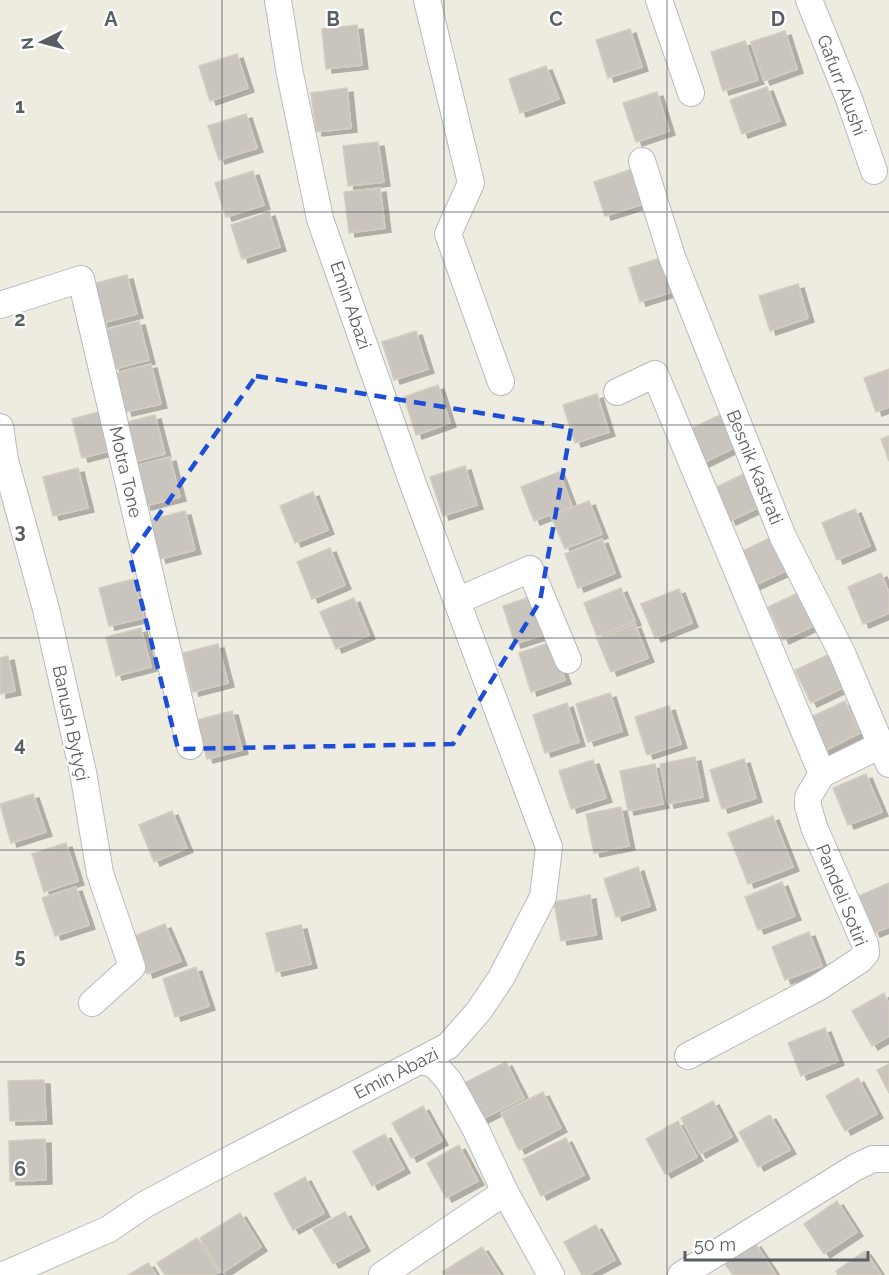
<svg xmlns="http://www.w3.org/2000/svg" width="889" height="1275" font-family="Raleway,sans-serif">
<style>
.building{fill:#c9c5be;stroke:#d3ccbf;stroke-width:1.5;filter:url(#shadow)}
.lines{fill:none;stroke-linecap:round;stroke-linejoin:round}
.street-casing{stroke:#b6babf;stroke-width:28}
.street{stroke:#fff;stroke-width:26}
.marked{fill:none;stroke:#1d4ed8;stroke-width:4.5;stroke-dasharray:12 8;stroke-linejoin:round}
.grid{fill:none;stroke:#595e63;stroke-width:1.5;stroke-opacity:0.55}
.labels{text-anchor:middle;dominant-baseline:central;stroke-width:4.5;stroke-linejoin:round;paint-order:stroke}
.street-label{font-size:18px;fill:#595e63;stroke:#fff}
.grid-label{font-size:20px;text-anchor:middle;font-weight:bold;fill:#595e63;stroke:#fff;stroke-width:4.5;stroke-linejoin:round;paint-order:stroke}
</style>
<defs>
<filter id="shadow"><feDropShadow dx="6" dy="4" stdDeviation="0" flood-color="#0004"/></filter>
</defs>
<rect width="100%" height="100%" fill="#eeebe1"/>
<g class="building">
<polygon points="357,25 362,65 326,69 322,29"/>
<polygon points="630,29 642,67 608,78 596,40"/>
<polygon points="785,31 797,69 764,81 751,42"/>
<polygon points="745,41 758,80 723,91 711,52"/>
<polygon points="237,54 248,88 210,101 199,66"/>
<polygon points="546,66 559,99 520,113 509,79"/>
<polygon points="767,87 780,121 742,134 730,100"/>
<polygon points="347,88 351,128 316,132 311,93"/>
<polygon points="657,92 669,131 636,142 623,103"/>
<polygon points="246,114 257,148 219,160 208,126"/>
<polygon points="378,142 384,182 348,186 343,146"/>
<polygon points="632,169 643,204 605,216 594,182"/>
<polygon points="253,171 264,205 226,217 215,183"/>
<polygon points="380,188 385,228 349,233 344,192"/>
<polygon points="269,212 280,247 242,259 231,225"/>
<polygon points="667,256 678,290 640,302 629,268"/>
<polygon points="127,275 137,314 102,323 92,284"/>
<polygon points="798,284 808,318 770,331 759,296"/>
<polygon points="139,321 149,360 114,369 105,330"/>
<polygon points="416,331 428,369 394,380 382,342"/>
<polygon points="151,364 161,404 126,412 116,373"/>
<polygon points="889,369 889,407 876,412 864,378"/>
<polygon points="438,385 450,423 416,435 404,397"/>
<polygon points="597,394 609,432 575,443 563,405"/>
<polygon points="107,410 117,449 82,458 72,419"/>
<polygon points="724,413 740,445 703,463 688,430"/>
<polygon points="155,415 165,454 130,463 120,424"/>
<polygon points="889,436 889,461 881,439"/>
<polygon points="170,457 180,497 145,506 135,466"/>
<polygon points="465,466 477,505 443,516 430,477"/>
<polygon points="78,468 88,508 53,516 43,477"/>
<polygon points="750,471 766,504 730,521 714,488"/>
<polygon points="559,472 572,506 534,521 521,487"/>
<polygon points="313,492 328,530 295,543 280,506"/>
<polygon points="589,501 602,534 565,549 551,516"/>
<polygon points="855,509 870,546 837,560 822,523"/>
<polygon points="185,511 195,550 160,559 150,520"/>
<polygon points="774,536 790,569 753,586 738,553"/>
<polygon points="602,539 615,573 578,588 565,554"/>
<polygon points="330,548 345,585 312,599 297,562"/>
<polygon points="881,573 889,593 889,613 863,624 848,587"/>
<polygon points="134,579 144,618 109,626 99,588"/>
<polygon points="621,588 635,621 597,636 584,603"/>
<polygon points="679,589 692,623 655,638 641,604"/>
<polygon points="804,590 820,623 783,640 768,607"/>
<polygon points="536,595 549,633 515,644 503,606"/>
<polygon points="354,598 369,635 336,649 320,612"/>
<polygon points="635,624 648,658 611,672 597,639"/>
<polygon points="141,628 151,667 116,676 106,637"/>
<polygon points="552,642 565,680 531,692 519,653"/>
<polygon points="218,644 228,683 193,692 183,653"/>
<polygon points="832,653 847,686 811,703 795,670"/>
<polygon points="8,656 15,691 0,694 0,658"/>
<polygon points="610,693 622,731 588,742 576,704"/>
<polygon points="845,701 860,733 824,751 809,718"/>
<polygon points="567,703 579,742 545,753 533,715"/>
<polygon points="669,706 681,744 647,755 635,717"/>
<polygon points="232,711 242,750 207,759 197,720"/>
<polygon points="695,757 703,797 668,804 660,764"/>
<polygon points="744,759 756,798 722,809 710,770"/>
<polygon points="593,760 606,798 571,809 559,771"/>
<polygon points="655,764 663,804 628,811 620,771"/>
<polygon points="866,774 882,812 848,825 833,788"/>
<polygon points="33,794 46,832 11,843 0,804"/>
<polygon points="621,807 629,846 594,853 586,814"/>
<polygon points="172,811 187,848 154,862 139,825"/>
<polygon points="773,816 793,867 748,884 728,833"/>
<polygon points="66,843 78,881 44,892 32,854"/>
<polygon points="638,867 650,906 616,917 604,879"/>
<polygon points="782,882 795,916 758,930 745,897"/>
<polygon points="889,883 889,927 874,933 859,896"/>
<polygon points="76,887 89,925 55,936 42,898"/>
<polygon points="590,895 596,935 561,941 554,902"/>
<polygon points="165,924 181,961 147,974 132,937"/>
<polygon points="301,925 311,964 276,972 266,933"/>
<polygon points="809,932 822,966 785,980 772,947"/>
<polygon points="196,967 209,1006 175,1017 163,979"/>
<polygon points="884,993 889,1004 889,1036 872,1046 852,1011"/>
<polygon points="825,1028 838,1061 801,1076 788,1043"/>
<polygon points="506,1062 524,1098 482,1119 464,1083"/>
<polygon points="889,1064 889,1093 877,1070"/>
<polygon points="858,1078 877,1114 845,1131 826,1096"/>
<polygon points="44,1080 46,1120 10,1121 8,1081"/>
<polygon points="543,1092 561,1128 519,1150 501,1113"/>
<polygon points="713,1101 732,1137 700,1154 681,1118"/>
<polygon points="423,1106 442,1141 411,1158 392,1123"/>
<polygon points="770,1115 790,1150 758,1167 739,1132"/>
<polygon points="678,1121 697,1157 665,1174 646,1139"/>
<polygon points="385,1134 404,1169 372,1186 353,1151"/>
<polygon points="566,1138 584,1175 541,1196 523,1159"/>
<polygon points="45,1139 46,1180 10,1181 9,1141"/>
<polygon points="459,1145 478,1181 446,1198 427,1163"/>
<polygon points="305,1177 324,1213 293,1230 274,1194"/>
<polygon points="837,1201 857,1232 824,1254 804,1224"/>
<polygon points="345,1212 364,1247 333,1264 313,1229"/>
<polygon points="240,1213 261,1247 222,1273 200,1238"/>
<polygon points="596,1225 615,1260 587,1275 582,1275 564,1242"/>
<polygon points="197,1238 219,1272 214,1275 165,1275 157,1263"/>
<polygon points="755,1243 776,1275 733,1275 725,1264"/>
<polygon points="482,1247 500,1275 444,1275 442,1272"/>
<polygon points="865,1251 881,1275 838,1275 836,1271"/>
<polygon points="148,1263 156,1275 128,1275"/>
</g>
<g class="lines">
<defs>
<g id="street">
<polyline points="427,0 471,183 448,234 501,382"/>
<polyline points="659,0 691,93"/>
<polyline points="809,0 849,99 874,171"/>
<polyline points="642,161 672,257 783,537 842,653 889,764"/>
<polyline points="0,305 81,279 190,746"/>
<polyline points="617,392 655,374 822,774"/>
<polyline points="0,427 5,460 46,609 83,772 100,873 132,967 92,1003"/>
<polyline points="457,601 530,569 568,660"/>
<polyline points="688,1056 819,987 860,960 866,953 865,944 814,827 808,806 808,797 822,774 881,745"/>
<polyline points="421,1061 434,1064 449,1081 476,1130 505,1192 551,1275"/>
<polyline points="4,1275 109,1229 144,1205 198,1176 448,1046 478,1012 501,978 543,897 549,847 413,484 320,219 289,69 278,0"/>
<polyline points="382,1275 505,1192"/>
<polyline points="681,1275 856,1167 873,1159 889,1159"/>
</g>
</defs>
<use href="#street" class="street-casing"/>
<use href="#street" class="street"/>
</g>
<path class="marked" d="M256 376 571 428 540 601 453 744 178 749 130 556Z"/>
<path class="grid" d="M222 0V1275M444 0V1275M667 0V1275M0 212H889M0 425H889M0 638H889M0 850H889M0 1062H889"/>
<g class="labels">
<g class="street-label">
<text transform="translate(842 85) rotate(69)">Gafurr Alushi</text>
<text transform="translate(351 305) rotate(71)">Emin Abazi</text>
<text transform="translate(755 467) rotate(68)">Besnik Kastrati</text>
<text transform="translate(126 472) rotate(77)">Motra Tone</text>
<text transform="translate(71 723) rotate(78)">Banush Bytyçi</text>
<text transform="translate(842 895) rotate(68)">Pandeli Sotiri</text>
<text transform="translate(396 1073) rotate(-27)">Emin Abazi</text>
</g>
</g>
<g class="grid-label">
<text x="111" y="26">A</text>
<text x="333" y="26">B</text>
<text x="556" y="26">C</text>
<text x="778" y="26">D</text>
<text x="20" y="113">1</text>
<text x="20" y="326">2</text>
<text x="20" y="538">3</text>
<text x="20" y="751">4</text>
<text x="20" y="963">5</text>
<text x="20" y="1176">6</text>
</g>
<g transform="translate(42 42) rotate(264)" stroke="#ffffff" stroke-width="4.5" paint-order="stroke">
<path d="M0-4.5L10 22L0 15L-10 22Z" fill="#595e63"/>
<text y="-9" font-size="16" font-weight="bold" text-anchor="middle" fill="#595e63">N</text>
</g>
<path d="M685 1251v9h183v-9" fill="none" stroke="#595e63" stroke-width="3"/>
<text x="694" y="1251" font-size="18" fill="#595e63" stroke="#ffffff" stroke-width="4.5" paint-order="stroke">50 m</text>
</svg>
